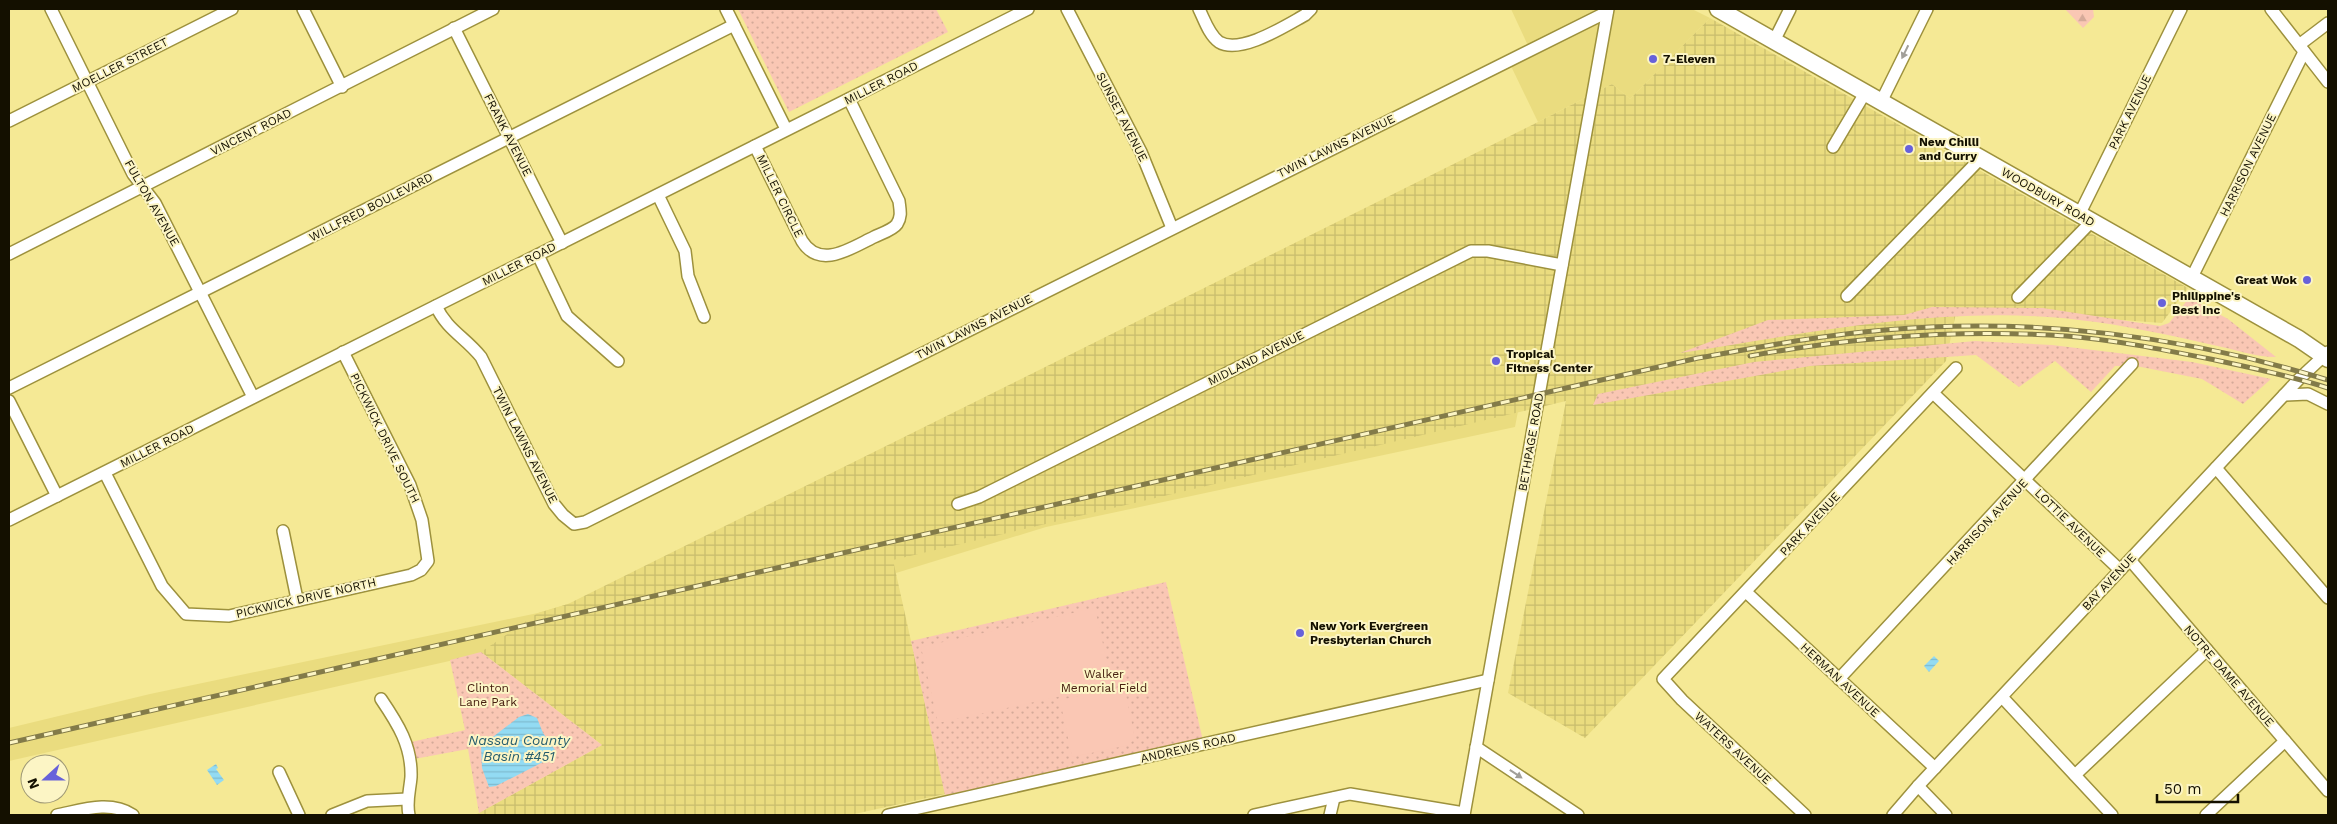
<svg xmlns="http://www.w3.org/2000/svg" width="2337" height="824" font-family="'Work Sans',sans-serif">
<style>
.built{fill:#eadc7f}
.industrial{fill:url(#industrial-grid)}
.green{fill:url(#green-dots)}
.forest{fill:url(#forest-firs)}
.pitch{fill:#fac7b4}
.water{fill:url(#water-rules)}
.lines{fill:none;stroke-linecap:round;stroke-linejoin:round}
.street-casing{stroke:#9d913d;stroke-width:14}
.secondary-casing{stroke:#9d913d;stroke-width:19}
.street{stroke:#fff;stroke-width:11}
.secondary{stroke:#fff;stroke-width:16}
.rail-casing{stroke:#837b49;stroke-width:5}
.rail{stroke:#fcf5c5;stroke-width:3;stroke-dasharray:9;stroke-linecap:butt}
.oneway{fill:#a19f99}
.poi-dot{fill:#6761da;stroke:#fcf5c5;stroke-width:2}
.labels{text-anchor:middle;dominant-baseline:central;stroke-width:4;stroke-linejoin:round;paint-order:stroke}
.poi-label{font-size:12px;font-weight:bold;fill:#141000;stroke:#fcf5c5;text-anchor:start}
.street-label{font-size:12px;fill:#141000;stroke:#fcf5c5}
.park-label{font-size:12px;fill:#472011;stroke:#fcf5c5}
.water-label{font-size:14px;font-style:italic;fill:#245c6d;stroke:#fcf5c5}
</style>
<defs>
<pattern id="industrial-grid" width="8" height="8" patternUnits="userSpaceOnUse" patternTransform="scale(1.25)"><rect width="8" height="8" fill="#eadc7f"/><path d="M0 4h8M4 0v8" fill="none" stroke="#c8bc6c"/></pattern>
<pattern id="green-dots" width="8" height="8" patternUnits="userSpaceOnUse" patternTransform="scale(1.25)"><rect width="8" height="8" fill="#fac7b4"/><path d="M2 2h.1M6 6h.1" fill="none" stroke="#d5aa99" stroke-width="1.8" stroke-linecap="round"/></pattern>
<pattern id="forest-firs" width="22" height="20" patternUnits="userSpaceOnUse" patternTransform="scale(1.25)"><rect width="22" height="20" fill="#fac7b4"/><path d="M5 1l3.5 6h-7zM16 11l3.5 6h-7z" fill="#d5aa99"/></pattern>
<pattern id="water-rules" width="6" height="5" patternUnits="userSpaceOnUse" patternTransform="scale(1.25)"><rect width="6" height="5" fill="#93dbf3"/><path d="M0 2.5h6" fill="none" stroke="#7ebbcf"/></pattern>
</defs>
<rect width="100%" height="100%" fill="#f5e995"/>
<g class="built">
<polygon points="1511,9 1692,9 1710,18 1630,99 1612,84 1538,122 1510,64 1531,52"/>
<polygon points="1522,390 1515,427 1046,527 896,573 885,562 9,761 9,728 150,694 538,613 568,604"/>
</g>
<polygon class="industrial" points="1710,18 2188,288 2162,323 1957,308 1946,361 1585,738 1508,693 1566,401 893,560 945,794 850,815 475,815 602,745 481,652 538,613 568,604 1538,122 1612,84 1630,99"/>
<g class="green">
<polygon points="738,9 936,9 948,32 789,112"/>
<path d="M2189 298 2228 319 2276 357C2254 357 2234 349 2213 345 2169 335 2124 325 2079 320 1949 304 1809 333 1680 353L1768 320 1904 315 1932 307 2043 308 2160 326 2169 323Z"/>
<polygon points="1975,341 2052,345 2192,362 2271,379 2243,404 2202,379 2136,366 2115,366 2091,392 2055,361 2019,387 1976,355 1810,366 1593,405 1598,394 1754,362"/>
<polygon points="1166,582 1204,745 945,795 911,641"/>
<polygon points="481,652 602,745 479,813 468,749 414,759 411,742 465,730 450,660"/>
</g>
<polygon class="forest" points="2065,9 2093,9 2094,17 2083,28"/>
<g class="pitch">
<polygon points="1095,608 1112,685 938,723 921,647"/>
<polygon points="1124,686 1135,738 1129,745 1072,757 1060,700"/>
</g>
<g class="water">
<polygon points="1934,656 1939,661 1929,672 1924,666"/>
<polygon points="528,714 537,718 543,733 555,750 547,760 496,786 489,787 482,768 481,746 519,717"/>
<polygon points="216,764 218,768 216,769 224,780 217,785 207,770"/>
</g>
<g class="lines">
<defs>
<g id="street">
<polyline points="51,9 133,174 155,203 253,397"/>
<polyline points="303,9 342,87"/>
<polyline points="726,9 786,129"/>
<polyline points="1067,9 1141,152 1172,228"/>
<path d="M1199 9C1204 19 1209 35 1219 42 1240 55 1285 26 1305 15L1311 9"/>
<polyline points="2271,9 2328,82"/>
<polyline points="454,28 562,243"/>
<polyline points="1774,41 1790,9"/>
<polyline points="2299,45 2328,23"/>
<polyline points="1881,102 1927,9"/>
<polyline points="9,121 232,9"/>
<path d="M755 146 802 241C820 270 851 248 874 237 880 234 893 230 897 224 902 216 900 210 899 201L849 99"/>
<polyline points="1833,147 1865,93"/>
<polyline points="658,195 685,251 688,276 704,317"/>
<polyline points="2079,215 2181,9"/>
<polyline points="9,254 493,9"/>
<polyline points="538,255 567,316 618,361"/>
<polyline points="2191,279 2304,52"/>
<polyline points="1847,296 1980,159"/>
<polyline points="2018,297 2091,222"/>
<path d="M436 306C447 330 465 337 481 357L554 504 563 515 574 524 585 522 1607 12"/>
<polyline points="9,388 734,25"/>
<polyline points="1933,393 2120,570"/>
<polyline points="2284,395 2308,394 2328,404"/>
<polyline points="9,401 57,496"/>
<polyline points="2216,468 2328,598"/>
<polyline points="105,473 162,586 186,614 229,616 411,575 421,570 428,561 422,520 410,485 343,352"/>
<polyline points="958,504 979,497 1471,251 1488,251 1562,265"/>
<polyline points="9,520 1028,9"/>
<polyline points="283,531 297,599"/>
<polyline points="2130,560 2328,791"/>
<polyline points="1746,592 1935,768"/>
<polyline points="1839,679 2132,364"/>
<polyline points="2002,697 2112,815"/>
<path d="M381 699C398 724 412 746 411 777 410 790 406 802 409 815"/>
<polyline points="1476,747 1578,815"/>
<polyline points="279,772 299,815"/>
<polyline points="2075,775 2207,650"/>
<polyline points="1918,786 1946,815"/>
<path d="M57 815C82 810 110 800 133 815"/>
<polyline points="332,815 367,801 407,799"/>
<polyline points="888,815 1488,680"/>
<polyline points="1254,815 1350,794 1464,813"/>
<polyline points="1330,815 1334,798"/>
<polyline points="1464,815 1608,9"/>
<polyline points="1805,815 1682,700 1663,679 1956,368"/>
<polyline points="1893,815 1918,786 2299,379 2328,352"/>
<polyline points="2206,815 2285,741"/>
</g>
<polyline id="secondary" points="1718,9 2299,339 2328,359"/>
</defs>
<use href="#street" class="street-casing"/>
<use href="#secondary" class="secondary-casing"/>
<use href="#street" class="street"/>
<use href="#secondary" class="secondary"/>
<defs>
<g id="rail">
<path d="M1750 356C1853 337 1960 329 2066 336 2116 340 2165 350 2215 360 2253 368 2291 376 2328 388"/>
<path d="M9 743 1698 358C1760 347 1822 335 1885 330 2034 317 2186 336 2328 380"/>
</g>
</defs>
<use href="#rail" class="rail-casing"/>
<use href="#rail" class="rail"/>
</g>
<defs><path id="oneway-solid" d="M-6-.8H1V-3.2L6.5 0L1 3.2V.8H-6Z" transform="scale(1.25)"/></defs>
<g class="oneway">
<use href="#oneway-solid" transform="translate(1905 52) rotate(116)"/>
<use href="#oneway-solid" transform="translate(1516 774) rotate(34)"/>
</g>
<g class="poi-dot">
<circle cx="1653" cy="59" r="5"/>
<circle cx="1909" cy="149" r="5"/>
<circle cx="2307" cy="280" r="5"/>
<circle cx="2162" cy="303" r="5"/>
<circle cx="1496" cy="361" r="5"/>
<circle cx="1300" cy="633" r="5"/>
</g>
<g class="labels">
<g class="poi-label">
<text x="1663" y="59">7-Eleven</text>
<text x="1919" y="142">New Chilli<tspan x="1919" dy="14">and Curry</tspan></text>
<text x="2297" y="280" text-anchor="end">Great Wok</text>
<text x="2172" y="296">Philippine's<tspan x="2172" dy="14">Best Inc</tspan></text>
<text x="1506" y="354">Tropical<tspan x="1506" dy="14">Fitness Center</tspan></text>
<text x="1310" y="626">New York Evergreen<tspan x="1310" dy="14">Presbyterian Church</tspan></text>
</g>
<g class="street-label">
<text transform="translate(120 65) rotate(-27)">MOELLER STREET</text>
<text transform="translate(881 83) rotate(-27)">MILLER ROAD</text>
<text transform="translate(2130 112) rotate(-64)">PARK AVENUE</text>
<text transform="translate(1122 117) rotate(63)">SUNSET AVENUE</text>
<text transform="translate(251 132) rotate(-27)">VINCENT ROAD</text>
<text transform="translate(508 135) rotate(63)">FRANK AVENUE</text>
<text transform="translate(1336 146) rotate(-26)">TWIN LAWNS AVENUE</text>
<text transform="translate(2248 165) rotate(-64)">HARRISON AVENUE</text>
<text transform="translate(780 196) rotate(64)">MILLER CIRCLE</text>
<text transform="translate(2048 197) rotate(30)">WOODBURY ROAD</text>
<text transform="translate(152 203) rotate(60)">FULTON AVENUE</text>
<text transform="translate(371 207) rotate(-27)">WILLFRED BOULEVARD</text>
<text transform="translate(519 264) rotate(-27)">MILLER ROAD</text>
<text transform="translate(974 327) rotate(-27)">TWIN LAWNS AVENUE</text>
<text transform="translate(1256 358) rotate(-27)">MIDLAND AVENUE</text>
<text transform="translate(385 438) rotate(64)">PICKWICK DRIVE SOUTH</text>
<text transform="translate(1531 442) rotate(-80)">BETHPAGE ROAD</text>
<text transform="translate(525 445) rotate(63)">TWIN LAWNS AVENUE</text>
<text transform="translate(157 446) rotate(-27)">MILLER ROAD</text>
<text transform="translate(1987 522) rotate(-47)">HARRISON AVENUE</text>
<text transform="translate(2070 523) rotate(44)">LOTTIE AVENUE</text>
<text transform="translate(1810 524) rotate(-47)">PARK AVENUE</text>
<text transform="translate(2109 582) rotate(-47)">BAY AVENUE</text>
<text transform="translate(306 598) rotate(-13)">PICKWICK DRIVE NORTH</text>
<text transform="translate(2229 676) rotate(49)">NOTRE DAME AVENUE</text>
<text transform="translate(1840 680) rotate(43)">HERMAN AVENUE</text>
<text transform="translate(1188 748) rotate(-13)">ANDREWS ROAD</text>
<text transform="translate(1733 748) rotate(43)">WATERS AVENUE</text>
</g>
<g class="park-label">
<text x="1104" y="674">Walker<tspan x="1104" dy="14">Memorial Field</tspan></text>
<text x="488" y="688">Clinton<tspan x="488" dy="14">Lane Park</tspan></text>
</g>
<g class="water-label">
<text x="519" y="740">Nassau County<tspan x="519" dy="16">Basin #451</tspan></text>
</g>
</g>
<rect width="2337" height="824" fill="none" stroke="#141000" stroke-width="20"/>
<g transform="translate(45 779) rotate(249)"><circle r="24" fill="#fcf5c5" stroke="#9f9976"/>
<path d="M0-4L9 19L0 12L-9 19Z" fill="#6761da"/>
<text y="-8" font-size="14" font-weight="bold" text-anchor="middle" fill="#141000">N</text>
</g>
<path d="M2157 794v8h81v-8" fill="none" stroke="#141000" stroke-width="2.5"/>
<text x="2164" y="794" font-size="15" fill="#141000" stroke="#fcf5c5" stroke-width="4" paint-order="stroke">50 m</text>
</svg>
